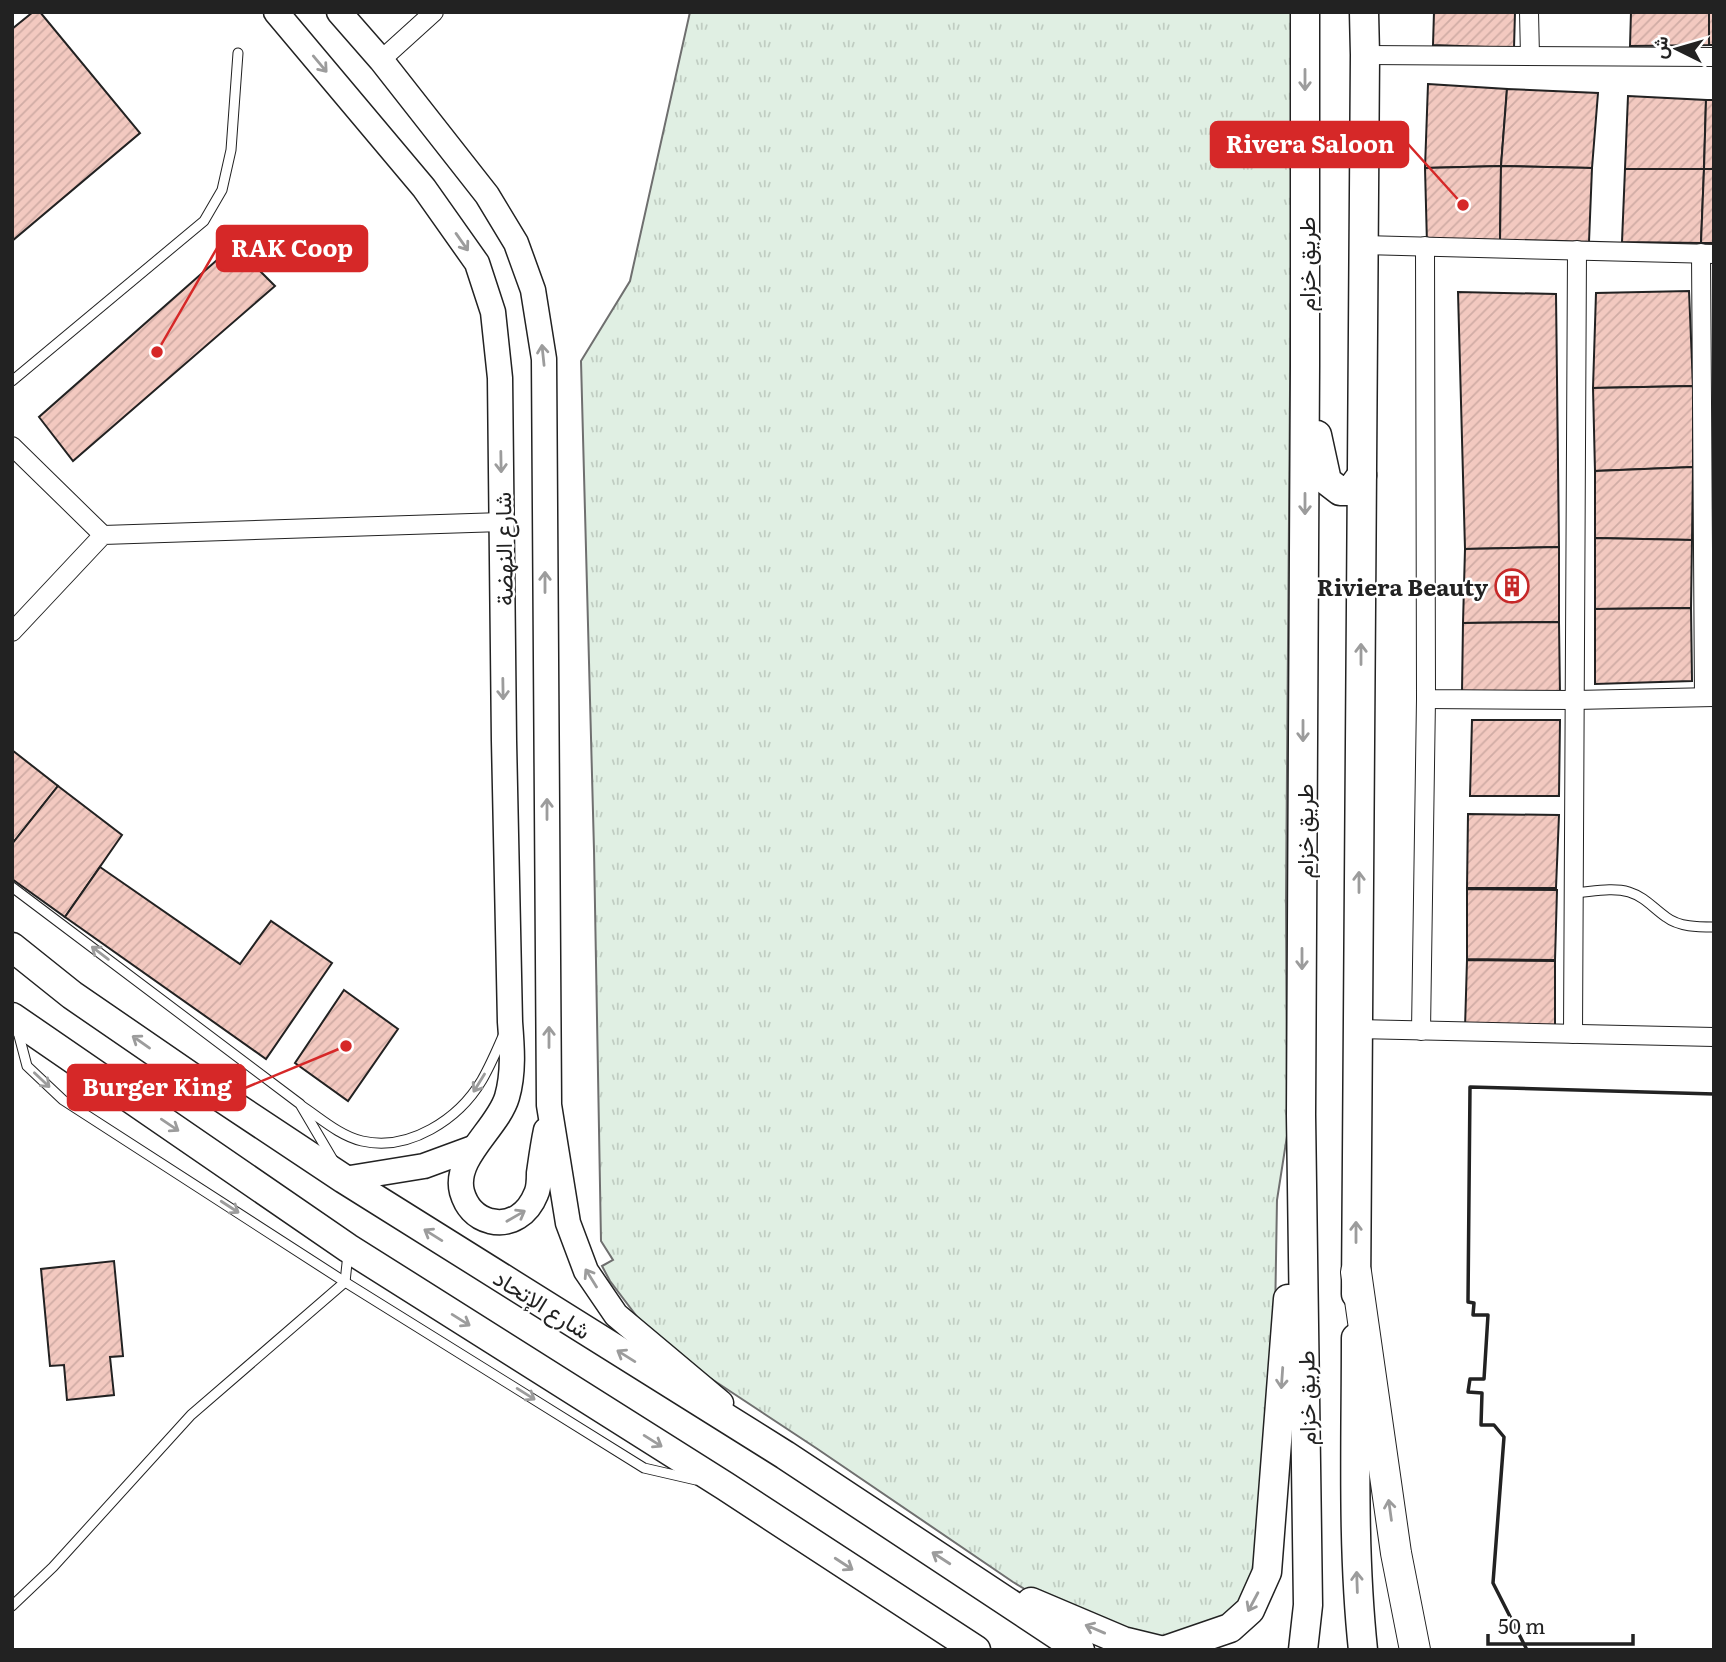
<svg xmlns="http://www.w3.org/2000/svg" width="1726" height="1662" font-family="Literata,Vazirmatn,serif">
<style>
.grass{fill:url(#grass-tufts);stroke:#6f6f6f;stroke-width:2}
.building{fill:url(#building-hatch);stroke:#222;stroke-width:2}
.lines{fill:none;stroke-linecap:round;stroke-linejoin:round}
.service-casing{stroke:#222;stroke-width:11}
.minor-casing{stroke:#222;stroke-width:20}
.secondary-casing{stroke:#222;stroke-width:27}
.primary-casing{stroke:#222;stroke-width:31}
.trunk-casing{stroke:#222;stroke-width:32}
.service{stroke:#fff;stroke-width:9}
.minor{stroke:#fff;stroke-width:18}
.secondary{stroke:#fff;stroke-width:24}
.primary{stroke:#fff;stroke-width:28}
.trunk{stroke:#fff;stroke-width:30}
.wall{stroke:#222;stroke-width:3.5}
.oneway{stroke:#9c9c9c}
.labels{text-anchor:middle;dominant-baseline:central;stroke-width:5;stroke-linejoin:round;paint-order:stroke}
.street-label{font-size:23px;fill:#222;stroke:#fff}
.poi-label{font-size:23px;font-weight:bold;fill:#222;stroke:#fff;text-anchor:end}
.leader{fill:none;stroke:#d62828;stroke-width:2.5}
.callout-dot{fill:#d62828;stroke:#fff;stroke-width:2.5}
.callout{fill:#d62828;stroke:#d62828;stroke-width:2.5}
.callout-label{font-size:24px;text-anchor:middle;font-weight:bold;fill:#fff}
</style>
<defs>
<pattern id="grass-tufts" width="24" height="20" patternUnits="userSpaceOnUse" patternTransform="scale(1.75)"><rect width="24" height="20" fill="#e0efe3"/><path d="M3 7l-1-3M5 7V3M7 7l1-3M15 17l-1-3M17 17v-4M19 17l1-3" fill="none" stroke="#c0cdc2"/></pattern>
<pattern id="building-hatch" width="6" height="6" patternUnits="userSpaceOnUse" patternTransform="scale(1.75)"><rect width="6" height="6" fill="#f3c9c0"/><path d="M-1 1l2-2M0 6l6-6M5 7l2-2" fill="none" stroke="#d0aca5"/></pattern>
</defs>
<rect width="100%" height="100%" fill="#fff"/>
<polygon class="grass" points="690,12 1293,12 1286,898 1287,1136 1277,1200 1271,1554 1215,1642 1110,1640 1013,1582 816,1448 657,1343 610,1281 602,1266 613,1260 601,1241 594,850 581,361 630,281"/>
<g class="building">
<polygon points="33,12 40,12 140,133 12,241 12,29"/>
<polygon points="1434,12 1515,12 1514,48 1433,45"/>
<polygon points="1631,12 1709,12 1709,45 1630,46"/>
<rect x="1709" y="12" width="5" height="33"/>
<polygon points="1428,84 1507,89 1501,166 1425,168"/>
<polygon points="1507,89 1598,93 1592,168 1501,166"/>
<polygon points="1628,96 1706,100 1704,169 1625,169"/>
<polygon points="1706,100 1714,100 1714,169 1704,169"/>
<polygon points="1501,166 1500,243 1427,244 1425,168"/>
<polygon points="1501,166 1592,168 1589,242 1500,243"/>
<polygon points="1625,169 1704,169 1701,243 1622,242"/>
<polygon points="1704,169 1714,169 1714,243 1701,243"/>
<polygon points="234,245 275,286 73,461 39,417"/>
<polygon points="1689,291 1693,386 1593,388 1596,293"/>
<polygon points="1458,292 1556,294 1559,547 1465,549"/>
<polygon points="1693,386 1693,467 1595,471 1593,388"/>
<polygon points="1693,467 1692,540 1595,538 1595,471"/>
<polygon points="1595,538 1692,540 1691,608 1595,609"/>
<polygon points="1559,547 1559,622 1463,623 1465,549"/>
<polygon points="1691,608 1692,681 1595,684 1595,609"/>
<polygon points="1559,622 1560,695 1462,692 1463,623"/>
<polygon points="1472,720 1560,720 1559,796 1470,796"/>
<polygon points="12,750 58,786 12,844"/>
<polygon points="58,786 122,835 65,917 12,879 12,844"/>
<polygon points="1468,814 1559,815 1556,888 1467,888"/>
<polygon points="100,867 240,964 271,921 332,963 266,1059 65,917"/>
<polygon points="1467,889 1557,890 1555,960 1467,959"/>
<polygon points="1467,960 1555,961 1555,1027 1465,1028"/>
<polygon points="344,990 398,1029 348,1101 295,1063"/>
<polygon points="114,1261 123,1356 110,1357 114,1395 67,1400 64,1365 50,1366 41,1269"/>
</g>
<g class="lines">
<defs>
<g id="service">
<polyline points="12,381 204,221 222,190 231,150 238,53"/>
<polyline points="12,887 300,1104 333,1160"/>
<path d="M1574 893C1591 892 1612 887 1629 892 1645 897 1653 908 1666 917 1679 927 1698 927 1714 927"/>
<polyline points="17,1028 27,1066 63,1100 345,1282 644,1468 696,1480"/>
<path d="M302 1106C320 1118 340 1136 362 1141 409 1152 459 1119 482 1080 490 1066 497 1050 503 1036"/>
<polyline points="12,1606 53,1567 191,1415 345,1282 348,1254"/>
</g>
<g id="minor">
<polyline points="1529,12 1530,56"/>
<polyline points="1365,55 1714,57"/>
<polyline points="381,60 434,12"/>
<polyline points="1363,245 1714,254"/>
<polyline points="1425,246 1426,699 1575,700 1714,697"/>
<polyline points="1701,253 1704,697"/>
<polyline points="12,446 103,535"/>
<polyline points="12,632 103,535 502,522"/>
<polyline points="1357,1029 1714,1037"/>
<polyline points="1421,1031 1426,699"/>
<polyline points="1573,1034 1577,250"/>
</g>
<g id="secondary">
<path d="M276 12 424 188 477 263 493 312 500 378 504 741 510 1022C512 1047 514 1073 507 1097 498 1128 453 1158 462 1192 466 1206 475 1217 490 1221 511 1226 528 1214 536 1194 539 1188 539 1180 539 1173 541 1159 543 1144 546 1130"/>
<polyline points="339,12 381,60 487,195 516,243 533,290 544,359 549,1105 568,1223 586,1271 616,1315 721,1403"/>
<polyline points="344,1179 424,1166 473,1148"/>
</g>
<g id="primary">
<polyline points="1317,435 1327,481 1340,491 1350,491 1362,475"/>
<polyline points="12,947 72,995 219,1096 344,1179 785,1455 1080,1650"/>
<polyline points="12,1017 348,1248 725,1486 976,1650"/>
<polyline points="1356,1294 1365,55 1364,12"/>
<path d="M1356 1338C1356 1442 1352 1546 1363 1650"/>
<polyline points="1031,1602 1123,1641 1160,1650"/>
<polyline points="1166,1650 1230,1628 1250,1610 1267,1572 1288,1299"/>
<polyline points="1303,1650 1308,1605 1301,1115 1305,366 1305,12"/>
</g>
<polyline id="trunk" points="1356,1272 1396,1553 1415,1650"/>
</defs>
<use href="#service" class="service-casing"/>
<use href="#minor" class="minor-casing"/>
<use href="#secondary" class="secondary-casing"/>
<use href="#primary" class="primary-casing"/>
<use href="#trunk" class="trunk-casing"/>
<use href="#service" class="service"/>
<use href="#minor" class="minor"/>
<use href="#secondary" class="secondary"/>
<use href="#primary" class="primary"/>
<use href="#trunk" class="trunk"/>
<polyline class="wall" points="1527,1650 1493,1583 1504,1437 1494,1425 1481,1425 1482,1393 1468,1392 1470,1379 1484,1379 1488,1315 1473,1315 1474,1303 1468,1302 1470,1087 1714,1094"/>
</g>
<defs><path id="oneway-shaft" d="M-6 0H5M1.5-3L5.5 0L1.5 3" fill="none" stroke-width="1.6" stroke-linecap="round" stroke-linejoin="round" transform="scale(1.75)"/></defs>
<g class="oneway">
<use href="#oneway-shaft" transform="translate(320 64) rotate(50)"/>
<use href="#oneway-shaft" transform="translate(1305 80) rotate(90)"/>
<use href="#oneway-shaft" transform="translate(462 242) rotate(55)"/>
<use href="#oneway-shaft" transform="translate(543 355) rotate(-96)"/>
<use href="#oneway-shaft" transform="translate(501 462) rotate(89)"/>
<use href="#oneway-shaft" transform="translate(1305 504) rotate(90)"/>
<use href="#oneway-shaft" transform="translate(545 582) rotate(-90)"/>
<use href="#oneway-shaft" transform="translate(1361 654) rotate(-90)"/>
<use href="#oneway-shaft" transform="translate(503 689) rotate(89)"/>
<use href="#oneway-shaft" transform="translate(1303 731) rotate(90)"/>
<use href="#oneway-shaft" transform="translate(547 809) rotate(-90)"/>
<use href="#oneway-shaft" transform="translate(1359 882) rotate(-90)"/>
<use href="#oneway-shaft" transform="translate(100 953) rotate(-143)"/>
<use href="#oneway-shaft" transform="translate(1302 959) rotate(90)"/>
<use href="#oneway-shaft" transform="translate(549 1037) rotate(-90)"/>
<use href="#oneway-shaft" transform="translate(141 1042) rotate(-145)"/>
<use href="#oneway-shaft" transform="translate(42 1080) rotate(43)"/>
<use href="#oneway-shaft" transform="translate(479 1083) rotate(122)"/>
<use href="#oneway-shaft" transform="translate(170 1125) rotate(34)"/>
<use href="#oneway-shaft" transform="translate(230 1207) rotate(33)"/>
<use href="#oneway-shaft" transform="translate(516 1216) rotate(-30)"/>
<use href="#oneway-shaft" transform="translate(1356 1232) rotate(-90)"/>
<use href="#oneway-shaft" transform="translate(433 1235) rotate(-148)"/>
<use href="#oneway-shaft" transform="translate(591 1278) rotate(-122)"/>
<use href="#oneway-shaft" transform="translate(461 1320) rotate(32)"/>
<use href="#oneway-shaft" transform="translate(626 1356) rotate(-148)"/>
<use href="#oneway-shaft" transform="translate(1282 1378) rotate(94)"/>
<use href="#oneway-shaft" transform="translate(526 1394) rotate(32)"/>
<use href="#oneway-shaft" transform="translate(653 1441) rotate(32)"/>
<use href="#oneway-shaft" transform="translate(1390 1510) rotate(-98)"/>
<use href="#oneway-shaft" transform="translate(941 1558) rotate(-147)"/>
<use href="#oneway-shaft" transform="translate(844 1564) rotate(33)"/>
<use href="#oneway-shaft" transform="translate(1357 1582) rotate(-92)"/>
<use href="#oneway-shaft" transform="translate(1253 1602) rotate(118)"/>
<use href="#oneway-shaft" transform="translate(1095 1629) rotate(-157)"/>
</g>
<defs>
<symbol id="building-ring" viewBox="-11 -11 22 22"><circle r="9.5" fill="#fff" stroke="#c62828" stroke-width="1.5"/><path d="M-4-6H4V6H1V3H-1V6H-4ZM-2.5-4.3h1.7v1.8h-1.7ZM.8-4.3h1.7v1.8H.8ZM-2.5-1h1.7V.8h-1.7ZM.8-1h1.7V.8H.8Z" fill="#c62828"/></symbol>
</defs>
<g fill-rule="evenodd">
<use href="#building-ring" x="1493" y="567" width="38" height="38"/>
</g>
<g class="labels">
<g class="street-label">
<text transform="translate(1305 264) rotate(-90)">طريق خزام</text>
<text transform="translate(502 549) rotate(-91)">شارع النهضة</text>
<text transform="translate(1303 831) rotate(-90)">طريق خزام</text>
<text transform="translate(543 1303) rotate(32)">شارع الإتحاد</text>
<text transform="translate(1305 1398) rotate(-91)">طريق خزام</text>
</g>
<g class="poi-label">
<text x="1488" y="586">Riviera Beauty</text>
</g>
</g>
<path class="leader" d="M1463 205L1408 144M157 352L217 248M346 1046L245 1088"/>
<g class="callout-dot">
<circle cx="1463" cy="205" r="7"/>
<circle cx="157" cy="352" r="7"/>
<circle cx="346" cy="1046" r="7"/>
</g>
<g class="callout">
<rect x="1211" y="122" width="197" height="45" rx="7"/>
<rect x="217" y="226" width="150" height="45" rx="7"/>
<rect x="68" y="1065" width="177" height="45" rx="7"/>
</g>
<g class="callout-label">
<text x="1310" y="153">Rivera Saloon</text>
<text x="292" y="257">RAK Coop</text>
<text x="157" y="1096">Burger King</text>
</g>
<rect width="1726" height="1662" fill="none" stroke="#222222" stroke-width="28"/>
<g transform="translate(1677 49) rotate(275)" stroke="#ffffff" stroke-width="5" paint-order="stroke">
<path d="M0-5L12 26L0 18L-12 26Z" fill="#222222"/>
<text y="-10" font-size="19" font-weight="bold" text-anchor="middle" fill="#222222">ش</text>
</g>
<path d="M1488 1634v10h145v-10" fill="none" stroke="#222222" stroke-width="3.5"/>
<text x="1498" y="1634" font-size="21" fill="#222222" stroke="#ffffff" stroke-width="5" paint-order="stroke">50 m</text>
</svg>
